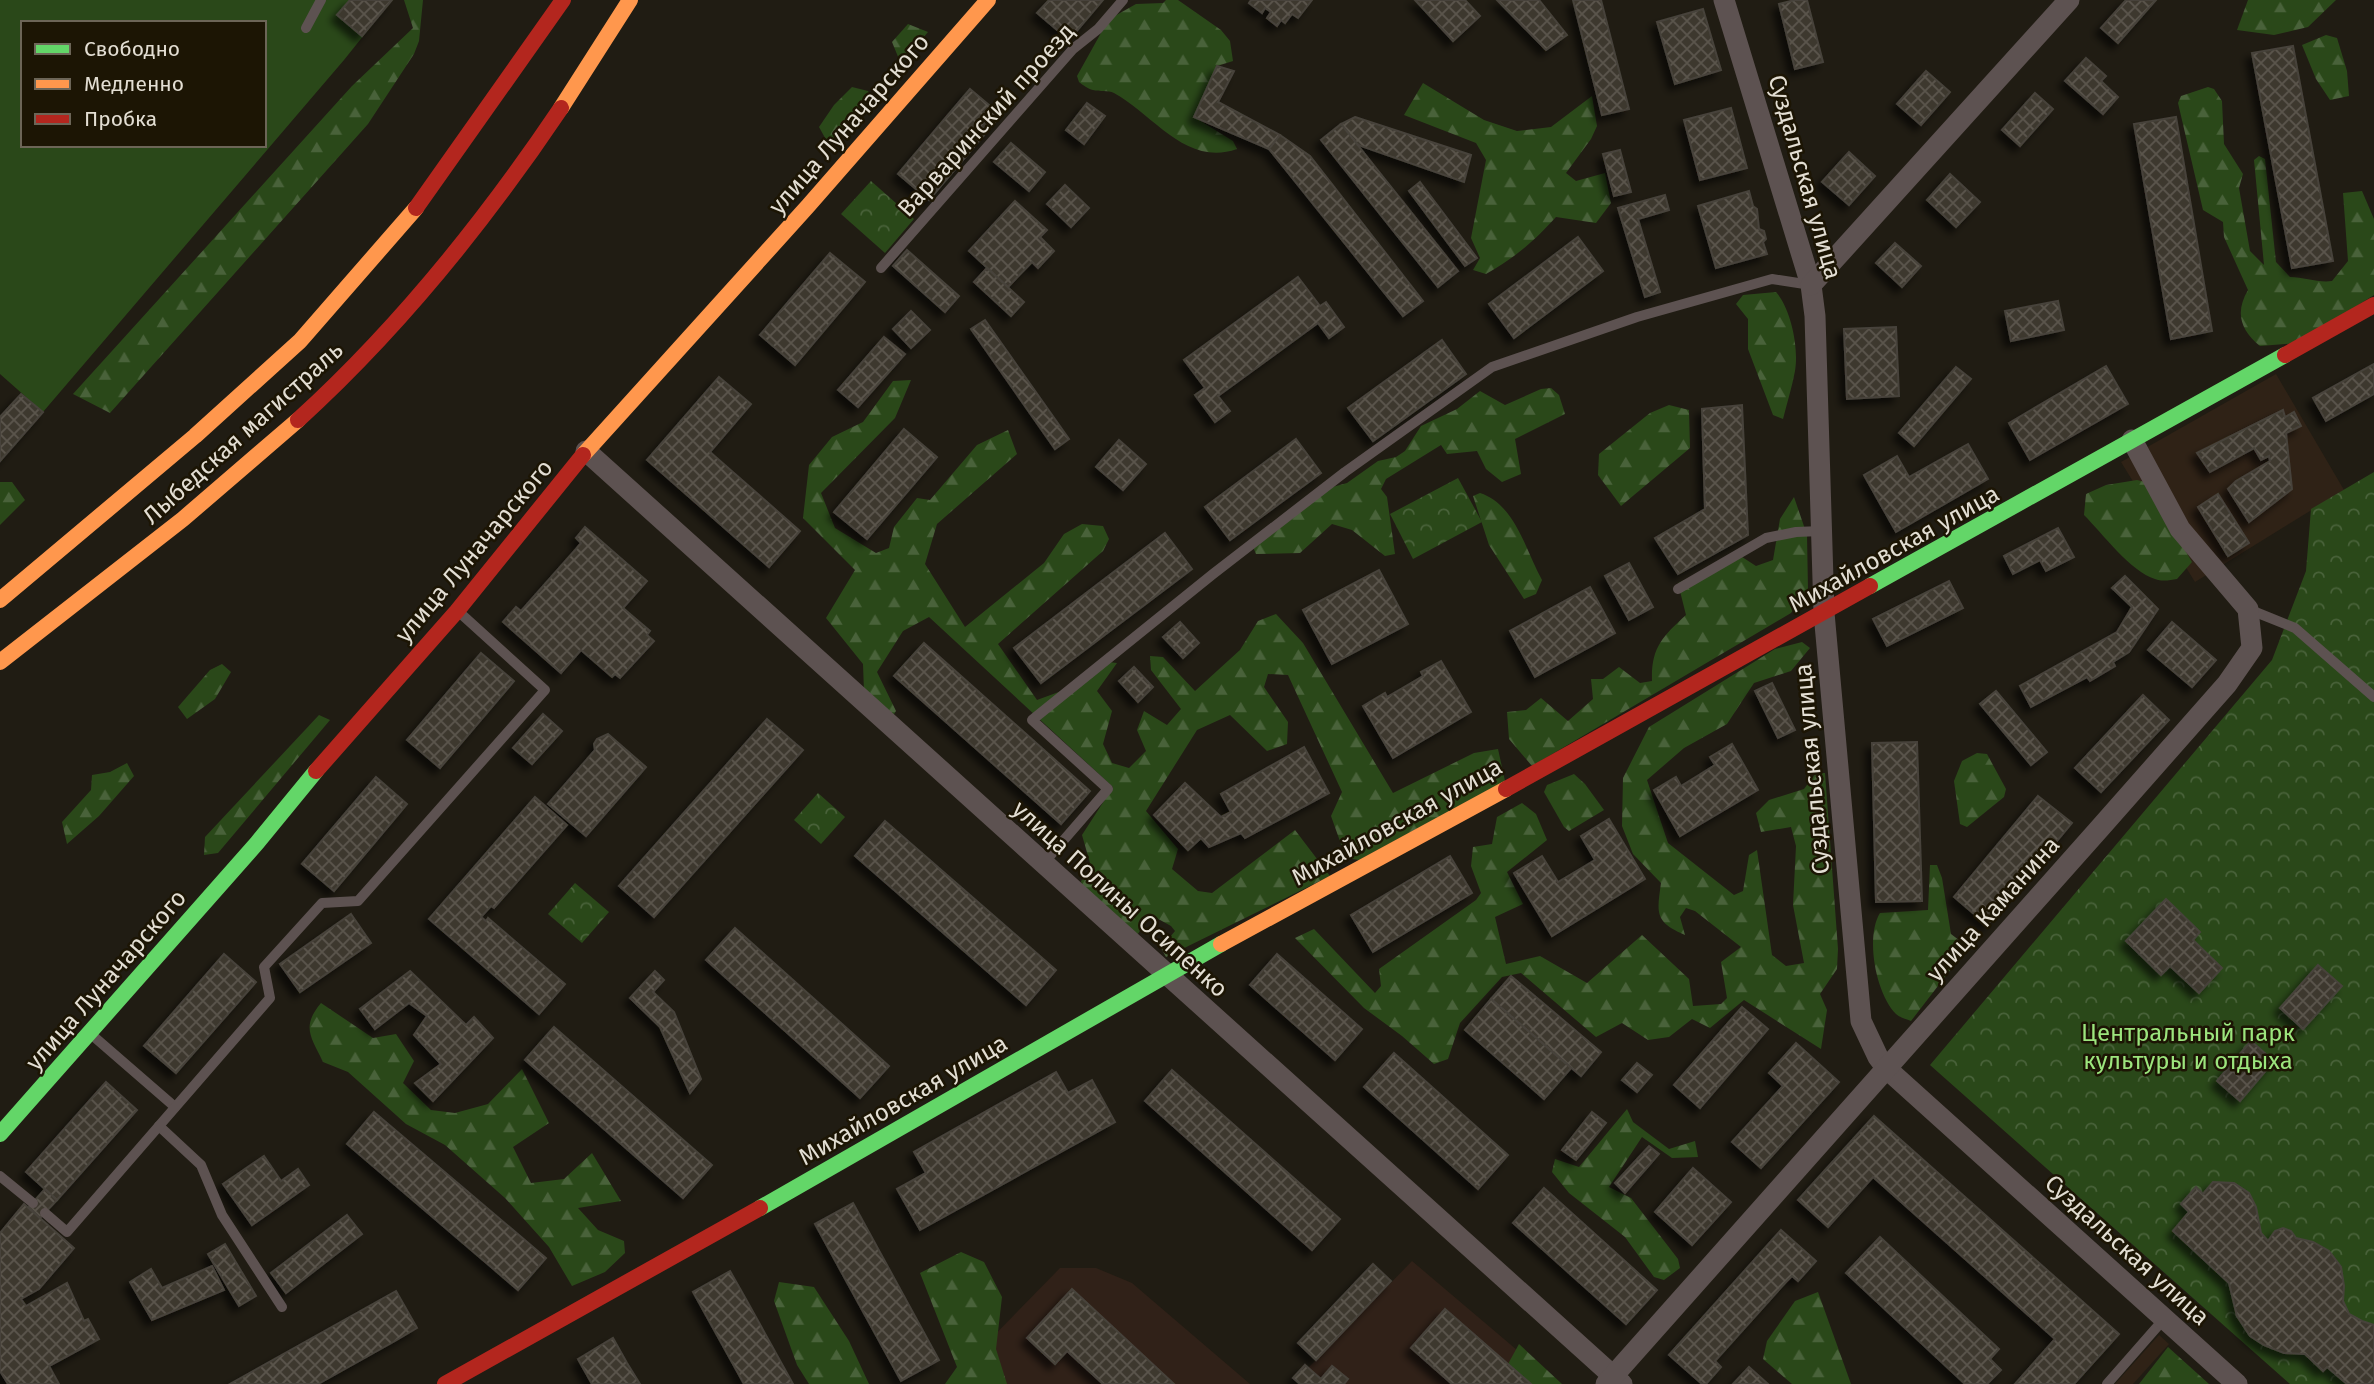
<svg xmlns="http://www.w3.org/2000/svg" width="2374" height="1384" font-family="'Fira Sans',sans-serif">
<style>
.industrial{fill:#2f2216}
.medical{fill:#302118}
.forest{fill:url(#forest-firs)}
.park{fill:url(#park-crowns)}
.pitch{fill:#2a4819;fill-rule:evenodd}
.building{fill:url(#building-cross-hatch);stroke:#47433b;stroke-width:2;filter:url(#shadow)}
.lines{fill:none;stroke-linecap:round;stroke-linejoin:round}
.lane{stroke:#5d5251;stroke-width:10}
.street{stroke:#5d5251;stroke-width:21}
.fast{stroke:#63d668;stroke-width:16}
.slow{stroke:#ff974d;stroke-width:16}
.jam{stroke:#b3261e;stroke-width:16}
.labels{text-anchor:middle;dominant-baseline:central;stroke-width:5;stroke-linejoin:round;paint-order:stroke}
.street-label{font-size:24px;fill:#e3ded3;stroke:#1c1504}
.park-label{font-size:24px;fill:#9ce57d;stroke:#1c1504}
</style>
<defs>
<pattern id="forest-firs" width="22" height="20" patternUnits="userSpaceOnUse" patternTransform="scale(1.75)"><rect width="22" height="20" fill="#2a4819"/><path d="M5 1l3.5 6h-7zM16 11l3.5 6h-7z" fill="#49623a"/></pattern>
<pattern id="park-crowns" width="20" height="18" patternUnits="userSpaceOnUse" patternTransform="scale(1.75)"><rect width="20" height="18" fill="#2a4819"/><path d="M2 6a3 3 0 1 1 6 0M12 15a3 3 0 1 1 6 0" fill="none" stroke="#49623a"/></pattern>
<pattern id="building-cross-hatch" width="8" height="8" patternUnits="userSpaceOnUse" patternTransform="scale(1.75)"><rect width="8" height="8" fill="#3e392f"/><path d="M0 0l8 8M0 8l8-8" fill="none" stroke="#5a554c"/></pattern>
<filter id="shadow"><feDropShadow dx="-6" dy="6" stdDeviation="3.5" flood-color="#0009"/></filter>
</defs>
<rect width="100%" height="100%" fill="#201c13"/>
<g class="industrial">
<polygon points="2276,374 2344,490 2195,582 2121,462"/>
<polygon points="2159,1335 2169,1344 2133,1384 2115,1384"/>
</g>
<g class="medical">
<polygon points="1412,1261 1504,1339 1557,1384 1300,1384 1293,1378 1305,1365 1308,1368 1316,1360"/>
<polygon points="1060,1268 1096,1268 1132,1283 1250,1384 955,1384 975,1355"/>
</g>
<g class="forest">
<polygon points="404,0 423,0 419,41 414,54 368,124 110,413 73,394 352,86 413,28"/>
<path d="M1166 0H1178L1221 30 1230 41 1233 61 1217 66 1194 117 1233 141 1237 149C1186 167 1154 115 1114 93 1108 90 1100 92 1093 90 1088 89 1083 85 1079 82L1077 76 1106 24 1113 17 1136 4 1163 3Z"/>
<polygon points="2248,0 2336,0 2308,27 2274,35 2237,30"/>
<polygon points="908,24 928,32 901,64 892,42"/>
<polygon points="2326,35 2337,38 2347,71 2349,96 2330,100 2316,79 2302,45"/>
<path d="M1423 83 1484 120 1517 131 1551 127 1592 96 1597 126 1591 139 1566 173 1576 181 1605 173 1611 203 1596 223 1556 217C1533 242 1516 257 1486 274L1473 270 1480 258 1471 238 1486 160 1476 143 1404 115Z"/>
<polygon points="852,87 868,91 871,97 829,145 819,127 834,105"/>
<path d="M2208 87 2214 89 2222 101 2224 144 2243 174 2239 188 2250 251 2264 265 2254 160 2259 156 2265 159 2276 262 2290 277C2304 277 2318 283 2332 281L2348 261 2343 193 2362 191 2374 219V295L2298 343 2260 346C2240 330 2235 312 2248 290L2224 237 2223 222 2203 210 2178 103 2181 96Z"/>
<path d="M1776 292C1791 309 1799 348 1795 371 1792 387 1787 403 1783 419L1773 415 1748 349V319L1736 304 1743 295Z"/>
<polygon points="911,380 895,418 821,493 835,528 876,553 889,548 894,527 917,498 930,500 977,445 1008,430 1017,454 937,524 925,564 965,627 1044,563 1064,534 1082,524 1103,526 1109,539 1103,551 998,644 1037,700 1075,686 1098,661 1117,663 1097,691 1112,711 1103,744 1112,763 1129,768 1146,751 1137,730 1144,711 1167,725 1181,709 1151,670 1150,656 1163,657 1195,691 1240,650 1258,621 1276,614 1303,643 1393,793 1474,753 1498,749 1505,781 1359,860 1346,858 1331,816 1342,792 1288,675 1268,674 1264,687 1288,722 1287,744 1267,751 1230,715 1197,730 1146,811 1178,849 1172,869 1198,891 1212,893 1295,830 1330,876 1166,957 1161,948 1175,931 1171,926 1151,915 1135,938 1084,896 1081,881 1092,870 1082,835 1113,787 929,617 903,631 877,672 896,711 892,717 864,691 863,664 826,618 855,570 803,518 809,465 832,437 863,422 893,381"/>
<polygon points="1551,388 1559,395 1565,414 1515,439 1521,474 1502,482 1486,469 1477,451 1447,454 1441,445 1386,479 1381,489 1387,497 1395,554 1385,556 1352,530 1332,524 1300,553 1256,554 1253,547 1329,488 1347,483 1378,461 1396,457 1405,451 1421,426 1457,409 1480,391 1505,405 1541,389"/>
<polygon points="1669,405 1689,410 1690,448 1621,506 1598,475 1599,454 1650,413"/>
<path d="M2137 480 2145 482 2192 562 2177 579C2170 580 2163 582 2155 579 2131 572 2102 533 2084 515L2086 494 2106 485Z"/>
<polygon points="0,482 12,482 25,500 0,525"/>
<path d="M1480 493C1515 504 1526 551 1542 580L1536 594 1524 599 1489 545 1473 496Z"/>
<path d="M1794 497 1807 535 1808 590 1791 613 1532 766 1509 739 1507 712 1526 710 1541 698 1568 721 1593 699 1591 679H1603L1619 667 1640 683 1652 681C1651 648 1662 637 1686 615L1678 583 1739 555 1756 566 1773 560 1780 519Z"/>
<path d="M1802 642 1810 648 1791 671 1754 683 1727 724 1684 748 1647 780 1668 843 1734 895 1743 891 1749 855 1757 850 1772 955 1786 966 1804 963 1793 905 1796 846 1791 827 1761 832 1756 813 1769 800 1804 789 1816 773H1825L1838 949 1837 969 1820 994 1827 1010 1821 1049 1744 1000 1710 1028 1692 1019 1669 1037 1648 1040 1622 1023 1596 1037 1521 973 1502 977 1460 1023 1448 1059 1434 1064 1402 1036 1364 1008 1295 938 1314 929 1375 993 1381 986 1379 969 1476 900 1481 893 1471 866 1473 847 1492 844 1497 817 1522 803 1536 814 1547 840 1507 872 1523 904 1495 917 1506 964 1540 956 1587 983 1642 935 1689 979 1693 1006 1721 1004 1727 998 1721 962 1741 947 1695 911 1686 908 1680 917 1685 935C1654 922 1657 913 1661 883L1633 854 1622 826 1623 778 1649 727 1775 649Z"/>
<polygon points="222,664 231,672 215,699 187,719 178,707 210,670"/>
<polygon points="319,715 330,720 218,853 204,855 205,837"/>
<polygon points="1977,753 1987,754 2006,789 2004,797 1967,827 1960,824 1954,781 1962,761"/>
<polygon points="127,763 134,776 99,816 67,844 62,822 91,790 92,775 110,772"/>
<polygon points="1574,774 1585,784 1604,810 1569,831 1564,827 1544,792 1547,785"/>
<path d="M1930 865H1937L1942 878 1951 934 1968 947 1911 1021C1906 1019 1899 1017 1896 1014 1876 994 1865 937 1880 913L1928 910Z"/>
<path d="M321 1003 373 1038 396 1034 414 1061 403 1083 431 1110 455 1113 488 1104 522 1069 549 1123 513 1147 531 1183 564 1179 592 1153 621 1201 578 1208 598 1230 624 1241 625 1253 605 1272 572 1286 549 1247 505 1198 445 1145 406 1124 348 1072 323 1062C311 1037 301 1027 321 1003Z"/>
<polygon points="1627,1109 1633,1122 1669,1149 1695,1141 1698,1157 1672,1158 1642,1137 1609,1187 1631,1198 1678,1259 1680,1268 1664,1280 1654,1277 1625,1237 1569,1193 1552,1172 1555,1159 1579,1167"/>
<polygon points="961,1252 984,1262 1002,1297 996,1349 1007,1384 945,1384 957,1367 920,1273"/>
<polygon points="779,1282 814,1287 849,1341 869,1384 809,1384 797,1365 774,1301"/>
<polygon points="1818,1292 1851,1384 1792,1384 1763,1359 1767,1341 1795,1301"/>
<polygon points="1519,1344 1562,1384 1531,1384 1508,1364"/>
<polygon points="2168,1347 2209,1384 2139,1384"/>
</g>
<g class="park">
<polygon points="871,181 914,219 885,253 841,214"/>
<polygon points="2374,472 2374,1384 2290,1384 1930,1065 2272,660 2306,571 2311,509"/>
<polygon points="1458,478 1482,522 1413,559 1390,514"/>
<polygon points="818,793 845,817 821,844 794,820"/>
<polygon points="575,883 609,912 582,943 548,914"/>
</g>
<path class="pitch" d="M0 0H392L344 60 43 412 0 374ZM23 23H264V145H23Z"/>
<g class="building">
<polygon points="350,0 392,0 362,36 337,15"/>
<polygon points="1049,0 1103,0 1069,40 1037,13"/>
<polygon points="1251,0 1312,0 1298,18 1292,14 1285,23 1281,20 1277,26 1267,18 1271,12 1265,8 1262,13 1249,3"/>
<polygon points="1415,0 1465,0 1480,16 1453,41"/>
<polygon points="1497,0 1539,0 1567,35 1546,50"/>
<polygon points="1573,0 1601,0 1629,109 1602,115"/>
<polygon points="1795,0 1807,0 1823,62 1795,69 1779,4"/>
<polygon points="2126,0 2156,0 2118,43 2101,28"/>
<polygon points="1703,9 1721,70 1675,84 1657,22"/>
<polygon points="2293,46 2333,261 2292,268 2252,53"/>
<polygon points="2086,58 2106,76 2101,81 2118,97 2103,114 2065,81"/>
<polygon points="1217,66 1234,71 1218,102 1280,135 1269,149 1194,117"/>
<polygon points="1926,71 1950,92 1921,125 1897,104"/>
<polygon points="970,89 1001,115 929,200 898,174"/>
<polygon points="2035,93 2053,109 2020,146 2002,130"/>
<polygon points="1087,103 1105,116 1084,144 1066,130"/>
<polygon points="1731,108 1747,168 1700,180 1684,120"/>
<polygon points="1355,117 1471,155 1464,182 1358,145 1341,124"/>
<polygon points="2176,117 2212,331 2171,339 2134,124"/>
<polygon points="1341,124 1458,271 1438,287 1321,140"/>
<polygon points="1280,135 1310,156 1423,301 1403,316 1269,149"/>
<polygon points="1011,143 1045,172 1029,191 994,162"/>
<polygon points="1620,150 1631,192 1614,196 1603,154"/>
<polygon points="1849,152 1875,176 1849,205 1822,182"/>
<polygon points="1950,174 1980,202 1956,227 1927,200"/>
<polygon points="1420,182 1477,258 1465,266 1409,191"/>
<polygon points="1065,185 1089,208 1071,227 1047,204"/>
<polygon points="1749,191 1753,206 1757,209 1759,229 1764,231 1766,239 1763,242 1767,254 1716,268 1698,206"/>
<polygon points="1665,195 1669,210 1638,219 1660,292 1645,297 1618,208"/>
<polygon points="1015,201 1047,230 1040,237 1054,251 1038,268 1032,262 1008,287 969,251"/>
<polygon points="1578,237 1603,271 1514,338 1489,304"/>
<polygon points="1895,243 1921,266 1902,287 1876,263"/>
<polygon points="907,250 959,296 945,312 893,266"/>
<polygon points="830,253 865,282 795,365 760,335"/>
<polygon points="987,268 1024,302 1011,316 974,282"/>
<polygon points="1298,277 1320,306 1326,302 1344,327 1329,338 1318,323 1218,396 1230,411 1215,422 1195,395 1205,388 1184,360"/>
<polygon points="2058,301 2064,330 2011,341 2005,311"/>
<polygon points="911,311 930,330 911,348 893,329"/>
<polygon points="985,320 1069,439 1055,449 971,329"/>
<polygon points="1896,327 1899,396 1847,399 1844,329"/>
<polygon points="884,337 905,354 858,407 838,390"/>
<polygon points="1442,340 1466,374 1373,441 1348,408"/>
<polygon points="2374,364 2374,394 2326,421 2313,398"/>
<polygon points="2106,366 2128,404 2030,460 2009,423"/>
<polygon points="1956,367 1971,379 1914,446 1899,433"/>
<polygon points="719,377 751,404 710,452 800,531 769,567 647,460"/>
<polygon points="21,394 43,412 0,461 0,417"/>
<polygon points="1742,405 1748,535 1678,574 1655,538 1705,509 1702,409"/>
<polygon points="2283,410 2285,417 2294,412 2301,426 2286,433 2292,489 2249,522 2228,489 2236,481 2270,461 2269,456 2261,460 2254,448 2210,472 2197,453"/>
<polygon points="904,429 937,457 867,539 834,512"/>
<polygon points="1296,439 1321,473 1230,540 1205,507"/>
<polygon points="1119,440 1146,464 1123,490 1096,467"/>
<polygon points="1968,444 1988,479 1896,532 1864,475 1897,456 1909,477"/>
<polygon points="2218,494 2249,543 2228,556 2198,507"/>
<polygon points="585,527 647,581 623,608 650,631 647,635 654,641 620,678 615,674 612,677 581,650 561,673 503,622 516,607 521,611 576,549 581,543 576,538"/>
<polygon points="2058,528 2074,557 2046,571 2040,560 2013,574 2004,556"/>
<polygon points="1165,533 1192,569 1041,683 1014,648"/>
<polygon points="1629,563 1653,607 1629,620 1605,576"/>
<polygon points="1379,570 1408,624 1332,664 1303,610"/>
<polygon points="2125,576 2158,609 2129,652 2113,662 2115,666 2090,681 2087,677 2031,707 2020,686 2117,632 2132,607 2112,588"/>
<polygon points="1949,581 1963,608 1887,646 1873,619"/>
<polygon points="1590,587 1615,633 1535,677 1510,631"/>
<polygon points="1180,622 1199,643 1183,658 1163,637"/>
<polygon points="2172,622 2216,660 2192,687 2148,650"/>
<polygon points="924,643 1090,791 1061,824 894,676"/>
<polygon points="481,653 514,681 440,768 407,740"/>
<polygon points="1441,661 1471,712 1393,758 1363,706 1385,693 1387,697 1423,676 1421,672"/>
<polygon points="1134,667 1153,687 1138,702 1119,681"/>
<polygon points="1772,683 1795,730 1778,738 1755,691"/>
<polygon points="1996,691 2047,752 2031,765 1980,704"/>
<polygon points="2143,695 2169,720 2101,792 2075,768"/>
<polygon points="543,714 562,731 532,764 513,748"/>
<polygon points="767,719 803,750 654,917 619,886"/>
<polygon points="608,734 646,767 586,836 548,804 595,750 594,744 597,739"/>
<polygon points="1917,742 1922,901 1876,902 1872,743"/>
<polygon points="1732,744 1758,790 1680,836 1654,790 1676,777 1681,786 1715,765 1710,757"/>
<polygon points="1304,747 1329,793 1245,838 1241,833 1209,847 1201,838 1188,850 1154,815 1185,783 1221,817 1231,812 1221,794"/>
<polygon points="376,777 407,804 334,891 302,864"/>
<polygon points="2038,796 2072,823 1987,925 1954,897"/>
<polygon points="535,797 567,825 494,908 491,906 481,917 486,921 488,918 565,984 539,1014 429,919"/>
<polygon points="1609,819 1645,879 1552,936 1514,873 1542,856 1558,882 1595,860 1581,836"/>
<polygon points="885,821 1056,970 1026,1005 855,856"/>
<polygon points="1450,856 1472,893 1373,952 1351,915"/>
<polygon points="2166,899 2200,932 2193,940 2222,968 2199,993 2170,966 2161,975 2126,941"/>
<polygon points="351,914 371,943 300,992 280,964"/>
<polygon points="735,928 889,1066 860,1098 706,960"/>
<polygon points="224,954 256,982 176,1073 144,1046"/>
<polygon points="1277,954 1362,1029 1335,1060 1250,985"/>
<polygon points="2318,965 2342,986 2303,1029 2280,1008"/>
<polygon points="410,971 466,1025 474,1017 493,1038 433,1101 415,1083 441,1064 414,1035 427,1016 409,1003 375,1029 360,1009"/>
<polygon points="655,971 664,980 653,992 674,1012 701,1079 690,1093 660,1027 630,998"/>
<polygon points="1511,976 1601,1052 1581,1076 1491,999"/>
<polygon points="1491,999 1571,1068 1544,1099 1465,1030"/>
<polygon points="1742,1007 1768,1029 1700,1108 1674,1085"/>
<polygon points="554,1027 712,1165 683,1198 525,1060"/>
<polygon points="2251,1041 2274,1061 2240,1101 2217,1081"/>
<polygon points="1796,1043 1839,1082 1761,1168 1732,1142 1783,1086 1769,1073"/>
<polygon points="1394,1053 1508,1155 1478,1189 1364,1087"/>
<polygon points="1637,1063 1652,1075 1637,1092 1622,1080"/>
<polygon points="1172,1070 1340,1219 1312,1250 1145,1101"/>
<polygon points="1056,1072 1068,1093 1092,1080 1115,1122 920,1230 897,1189 926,1173 914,1152"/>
<polygon points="106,1082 137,1110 57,1200 26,1172"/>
<polygon points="374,1112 546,1258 518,1290 347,1144"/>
<polygon points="1592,1112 1606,1123 1576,1160 1562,1150"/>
<polygon points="1874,1116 2119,1334 2074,1384 2015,1384 2055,1339 1873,1177 1828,1227 1798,1200"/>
<polygon points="1649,1146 1659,1154 1625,1193 1615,1183"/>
<polygon points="264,1156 281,1181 298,1169 309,1185 252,1225 223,1184"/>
<polygon points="1693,1168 1731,1202 1692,1245 1655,1212"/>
<polygon points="2213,1182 2234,1183 2249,1193 2256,1207 2261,1233 2268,1241 2275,1231 2283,1228 2291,1231 2296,1238 2313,1242 2329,1251 2341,1267 2344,1286 2343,1301 2349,1314 2362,1321 2374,1325 2374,1384 2347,1384 2327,1367 2323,1371 2305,1354 2284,1353 2264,1345 2250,1336 2237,1316 2229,1283 2173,1231 2189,1212 2181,1204 2196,1187 2203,1194"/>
<polygon points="1544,1188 1657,1290 1626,1324 1513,1223"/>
<polygon points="45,1189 57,1200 40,1218 29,1207"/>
<polygon points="853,1203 939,1360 901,1381 815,1224"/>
<polygon points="24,1204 74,1248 39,1289 21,1299 26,1306 67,1283 84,1321 88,1319 99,1339 49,1366 59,1384 8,1384 0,1371 0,1233"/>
<polygon points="347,1215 362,1234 286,1293 271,1273"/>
<polygon points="1781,1230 1816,1261 1798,1281 1792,1276 1786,1282 1715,1361 1721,1367 1706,1384 1702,1384 1669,1355"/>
<polygon points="1880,1237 1999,1349 1990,1359 2001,1370 1987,1384 1965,1384 1846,1273"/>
<polygon points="225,1244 256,1296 239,1306 208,1254"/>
<polygon points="1373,1264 1391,1281 1316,1360 1298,1343"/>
<polygon points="212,1266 224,1290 152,1320 130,1282 151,1269 162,1288"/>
<polygon points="730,1271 747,1301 793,1384 744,1384 693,1292"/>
<polygon points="1072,1289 1174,1384 1103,1384 1067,1351 1055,1364 1027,1338"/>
<polygon points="396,1291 417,1328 395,1341 318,1384 230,1384"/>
<polygon points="1445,1309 1508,1364 1531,1384 1452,1384 1411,1348"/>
<polygon points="613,1338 627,1363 640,1384 592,1384 578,1359"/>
<polygon points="1305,1365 1321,1379 1332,1366 1348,1379 1344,1384 1300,1384 1293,1378"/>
<polygon points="1749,1367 1768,1384 1733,1384"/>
</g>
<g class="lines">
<g class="lane">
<polyline points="306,28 321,0"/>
<polyline points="881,268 1073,49 1098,29 1123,0"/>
<polyline points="1678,589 1766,538 1796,532 1821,531"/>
<polyline points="2248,609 2295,628 2374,697"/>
<polyline points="1043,864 1108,789 1032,720 1213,574 1345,472 1492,367 1637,317 1772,279 1811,285"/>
<polyline points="92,1035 175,1107"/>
<polyline points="159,1126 201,1165 222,1215 282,1307"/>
<polyline points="0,1176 33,1203"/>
<polyline points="45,1213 67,1232 270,998 264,967 322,903 358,901 545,690 459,612"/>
<polyline points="2107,1384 2164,1319"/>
</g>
<g class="street">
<polyline points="1724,0 1811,285 1815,316 1824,613 1861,1021 1878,1057 1887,1069 2237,1384"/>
<polyline points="1811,285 2069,0"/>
<polyline points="586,451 1622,1384"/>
<polyline points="1606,1384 2100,828 2227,684 2252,648 2248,609 2180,529 2132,440"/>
</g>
<g class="fast">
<polyline points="1870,586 2285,355"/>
<polyline points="0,1134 257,843 316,771"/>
<polyline points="760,1208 1221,944"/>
</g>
<g class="slow">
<polyline points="561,108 630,0"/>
<polyline points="583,455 808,206 988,0"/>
<polyline points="0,600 195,436 300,341 416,208"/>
<polyline points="0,662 183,519 298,420"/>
<polyline points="1221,944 1506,789"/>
</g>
<g class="jam">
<polyline points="416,208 563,0"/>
<polyline points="2285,355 2374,305"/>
<path d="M298 420C398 329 485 221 561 108"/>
<polyline points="316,771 457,611 583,455"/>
<polyline points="1506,789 1870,586"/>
<polyline points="445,1384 760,1208"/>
</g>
</g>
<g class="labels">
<g class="street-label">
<text transform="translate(986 120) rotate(-48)">Варваринский проезд</text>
<text transform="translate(849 124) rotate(-49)">улица Луначарского</text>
<text transform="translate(1805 177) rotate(74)">Суздальская улица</text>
<text transform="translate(243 433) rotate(-42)">Лыбедская магистраль</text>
<text transform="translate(1894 549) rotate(-29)">Михайловская улица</text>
<text transform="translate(474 551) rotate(-50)">улица Луначарского</text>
<text transform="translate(1812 769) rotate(-95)">Суздальская улица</text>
<text transform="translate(1397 822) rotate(-29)">Михайловская улица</text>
<text transform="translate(1120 899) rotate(42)">улица Полины Осипенко</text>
<text transform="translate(1993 909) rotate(-48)">улица Каманина</text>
<text transform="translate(106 980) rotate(-49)">улица Луначарского</text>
<text transform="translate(903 1100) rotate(-30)">Михайловская улица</text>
<text transform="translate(2127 1250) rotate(42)">Суздальская улица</text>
</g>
<g class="park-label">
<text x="2188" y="1033">Центральный парк<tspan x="2188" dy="28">культуры и отдыха</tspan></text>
</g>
</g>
<rect x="21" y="21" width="245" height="126" fill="#1c1504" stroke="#6c6557" stroke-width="2"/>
<rect x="35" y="44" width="35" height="10" fill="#63d668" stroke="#6c6557" stroke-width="2"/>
<text x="84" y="56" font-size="21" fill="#e3ded3">Свободно</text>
<rect x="35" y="79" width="35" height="10" fill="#ff974d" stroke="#6c6557" stroke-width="2"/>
<text x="84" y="91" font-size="21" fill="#e3ded3">Медленно</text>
<rect x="35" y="114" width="35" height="10" fill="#b3261e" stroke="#6c6557" stroke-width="2"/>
<text x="84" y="126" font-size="21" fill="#e3ded3">Пробка</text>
</svg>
